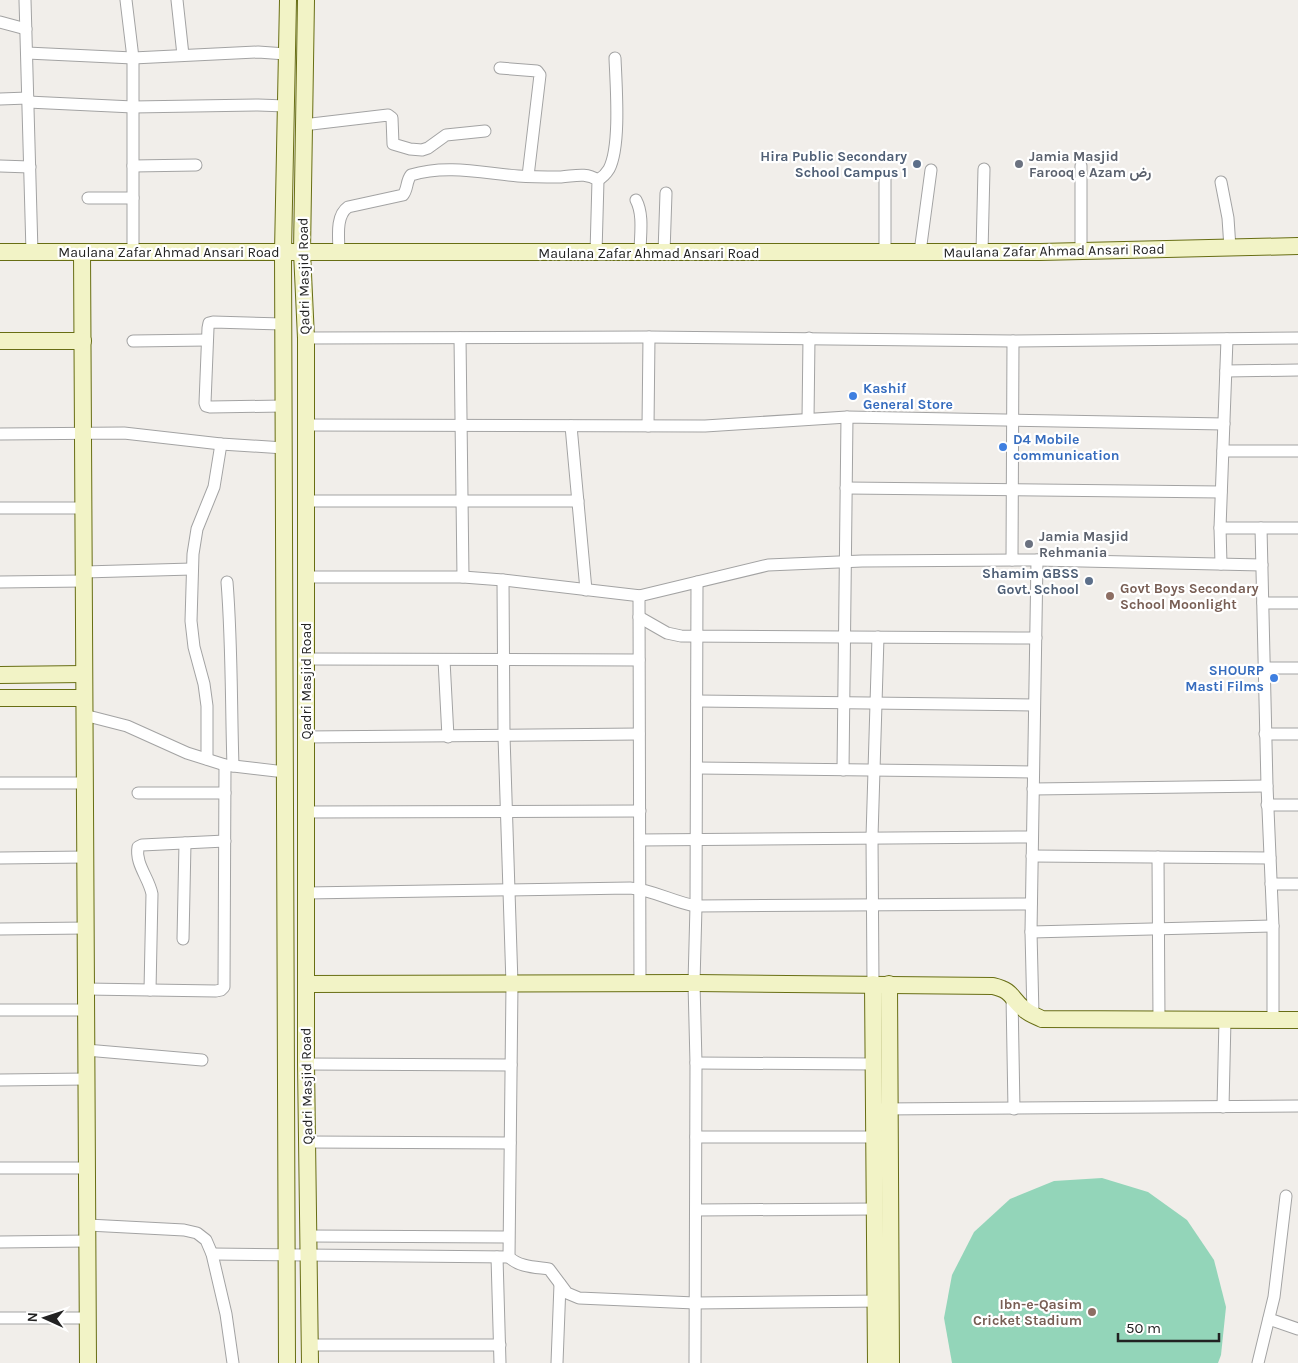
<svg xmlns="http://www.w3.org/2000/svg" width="1298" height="1363" font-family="Karla,Vazirmatn,sans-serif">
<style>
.pitch{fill:#93d5b9}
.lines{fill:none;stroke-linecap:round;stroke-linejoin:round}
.street-casing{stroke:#a3a3a3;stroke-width:13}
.secondary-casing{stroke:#686e14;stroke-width:18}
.street{stroke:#fff;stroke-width:11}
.secondary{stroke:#f2f3c6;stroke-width:16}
.service-dot{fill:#5c6f8a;stroke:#fff;stroke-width:2}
.worship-dot{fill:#6b7280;stroke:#fff;stroke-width:2}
.shop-dot{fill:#3f7fe0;stroke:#fff;stroke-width:2}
.education-dot{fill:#8d6e63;stroke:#fff;stroke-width:2}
.labels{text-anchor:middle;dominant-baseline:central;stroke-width:4.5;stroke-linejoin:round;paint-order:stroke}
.service-label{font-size:14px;font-weight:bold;fill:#4e5e75;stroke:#fff;text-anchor:end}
.worship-label{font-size:14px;font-weight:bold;fill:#5b616d;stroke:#fff;text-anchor:start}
.street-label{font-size:14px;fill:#222;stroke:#fff}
.shop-label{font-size:14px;font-weight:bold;fill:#366cbe;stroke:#fff;text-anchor:start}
.education-label{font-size:14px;font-weight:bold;fill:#785e54;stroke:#fff;text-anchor:start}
</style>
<rect width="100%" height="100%" fill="#f1eeea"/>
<polygon class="pitch" points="1102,1178 1148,1192 1187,1220 1214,1260 1226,1307 1221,1355 1218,1363 952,1363 944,1318 952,1275 974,1232 1010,1199 1054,1181"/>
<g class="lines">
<defs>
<g id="street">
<polyline points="25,0 32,252"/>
<polyline points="126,0 133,58 133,252"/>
<polyline points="177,0 183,55"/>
<polyline points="0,22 26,29"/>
<polyline points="27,53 133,58 258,52 286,54"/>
<polyline points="500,68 537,71 540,75 528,176"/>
<polyline points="0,99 28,98"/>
<polyline points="28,102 133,107 258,105 286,106"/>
<polyline points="303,125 388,115 392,118 393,144 410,149 422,150 428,148 446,135 485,131"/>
<polyline points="0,166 30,167"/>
<polyline points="133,166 196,165"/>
<path d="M598 180C603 177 606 174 609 169 621 146 616 85 615 58"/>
<polyline points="1221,182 1228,218 1230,248"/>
<polyline points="88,198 133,198"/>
<path d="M636 200C644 215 640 236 640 253"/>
<polyline points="1081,251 1081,166"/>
<path d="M339 252C339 239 335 216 348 207L403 195C408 189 406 181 411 175 446 164 483 173 518 176 532 177 547 177 561 177 575 176 585 172 598 180L596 253"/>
<polyline points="885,252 885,175"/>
<polyline points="920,252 931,170"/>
<polyline points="982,252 984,169"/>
<polyline points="664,253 666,193"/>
<polyline points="283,324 213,322 209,323 208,328 205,403 206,406 210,407 283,406"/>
<polyline points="306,338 649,337 1013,341 1298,338"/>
<polyline points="460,338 463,577"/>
<polyline points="133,341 207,340"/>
<polyline points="1226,371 1298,370"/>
<polyline points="808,419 809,338"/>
<polyline points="306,425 705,426 847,417 1224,424"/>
<polyline points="571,426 586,590"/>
<polyline points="648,426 649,337"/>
<polyline points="0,434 124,433 221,444 284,448"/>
<polyline points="1223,451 1298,451"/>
<polyline points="846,488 1221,492"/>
<polyline points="306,501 578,501"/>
<polyline points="0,508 84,508"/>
<polyline points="1220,528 1298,528"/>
<polyline points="1261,528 1267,786 1273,926 1273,1019"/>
<polyline points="1012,560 1013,341"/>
<polyline points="1221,564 1220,528 1227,339"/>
<polyline points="84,572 192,569"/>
<polyline points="306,577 463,577 503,580 641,596"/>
<path d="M503 580 504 736 512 984 509 1257C519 1267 535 1267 549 1269L567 1293 579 1298 695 1303 882 1301"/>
<polyline points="0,582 84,581"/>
<path d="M227 582C232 644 231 705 233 766"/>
<polyline points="1263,603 1298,603"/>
<polyline points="639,617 667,633 681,636 1036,638"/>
<polyline points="306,659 639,660"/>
<polyline points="444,660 448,737"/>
<polyline points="1264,668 1298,668"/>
<polyline points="697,701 1034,705"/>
<polyline points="84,715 127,726 187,753 225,765 285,772"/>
<polyline points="1265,734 1298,734"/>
<polyline points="306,737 639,734"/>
<polyline points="207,759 207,706 204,684 194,647 191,621 193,554 197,529 214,487 221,444"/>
<polyline points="697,768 1033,772"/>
<polyline points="843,770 847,417"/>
<polyline points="0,783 85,783"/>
<polyline points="1033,789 1267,786"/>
<polyline points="138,793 225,793"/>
<polyline points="1267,805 1298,805"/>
<polyline points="306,812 640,811"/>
<polyline points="640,840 1032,837"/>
<polyline points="1032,856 1270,858"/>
<polyline points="1158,857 1159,1020"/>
<polyline points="0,858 86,857"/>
<polyline points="1271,884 1298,884"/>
<path d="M306 893 630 888C654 890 673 902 696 906L1031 904"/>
<polyline points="0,929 86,928"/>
<polyline points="1031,932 1273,926"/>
<polyline points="183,939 185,843"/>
<polyline points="640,983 639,596 768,565 862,561 1037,560 1262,565"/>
<polyline points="873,984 872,837 878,637"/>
<polyline points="86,989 216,991 221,990 224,987 225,765"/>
<path d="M150 990 152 894C149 878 135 864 138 847L142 845 225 841"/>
<polyline points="1012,996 1014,1109"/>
<polyline points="0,1010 86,1010"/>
<polyline points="1033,1015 1031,932 1037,560"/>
<polyline points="86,1050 202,1060"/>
<polyline points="696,1063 874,1064"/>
<polyline points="306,1064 511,1065"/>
<polyline points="0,1080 87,1079"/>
<polyline points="1223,1107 1225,1019"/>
<polyline points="882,1109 1298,1106"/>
<polyline points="696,1137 875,1137"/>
<polyline points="308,1142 510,1143"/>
<polyline points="0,1168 87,1168"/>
<polyline points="696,1210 875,1209"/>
<polyline points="88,1225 184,1230 197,1233 206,1240 212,1254 226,1314 233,1363"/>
<polyline points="309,1236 508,1237"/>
<polyline points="0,1242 88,1241"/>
<polyline points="212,1254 509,1257"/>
<polyline points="497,1257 500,1363"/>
<polyline points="0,1318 88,1318"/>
<polyline points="1269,1319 1298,1329"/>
<polyline points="310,1345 500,1345"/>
<polyline points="557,1363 560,1284"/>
<polyline points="695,1363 696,1063 694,983 696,906 697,582"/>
<polyline points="1258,1363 1274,1297 1286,1196"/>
</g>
<g id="secondary">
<polyline points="306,0 302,252 306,338 306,1064 310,1363"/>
<polyline points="0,252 1040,252 1298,246"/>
<polyline points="82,252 88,1363"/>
<polyline points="0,341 83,341"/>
<polyline points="0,675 84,674"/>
<polyline points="0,698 84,698"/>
<path d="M306 984 694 983 993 986C1014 991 1010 998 1024 1009 1029 1014 1036 1016 1042 1019L1298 1020"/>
<polyline points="873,984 876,1363"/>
<polyline points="889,984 891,1363"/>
<polyline points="287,1363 283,252 288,0"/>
</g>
</defs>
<use href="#street" class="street-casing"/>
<use href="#secondary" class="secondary-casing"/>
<use href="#street" class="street"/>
<use href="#secondary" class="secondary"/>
</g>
<g class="service-dot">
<circle cx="917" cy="164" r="5"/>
<circle cx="1089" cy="581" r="5"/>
</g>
<g class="worship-dot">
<circle cx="1019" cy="164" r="5"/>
<circle cx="1029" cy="544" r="5"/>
</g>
<g class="shop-dot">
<circle cx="853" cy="396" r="5"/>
<circle cx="1003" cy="447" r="5"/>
<circle cx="1274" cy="678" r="5"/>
</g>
<g class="education-dot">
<circle cx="1110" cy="596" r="5"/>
<circle cx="1092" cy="1312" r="5"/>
</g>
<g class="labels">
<g class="service-label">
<text x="907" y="156">Hira Public Secondary<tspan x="907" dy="16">School Campus 1</tspan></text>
<text x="1079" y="573">Shamim GBSS<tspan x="1079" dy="16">Govt. School</tspan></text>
</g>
<g class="worship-label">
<text x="1029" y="156">Jamia Masjid<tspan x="1029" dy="16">Farooq e Azam رض</tspan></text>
<text x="1039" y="536">Jamia Masjid<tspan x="1039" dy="16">Rehmania</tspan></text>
</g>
<g class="street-label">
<text transform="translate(1054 251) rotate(-1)">Maulana Zafar Ahmad Ansari Road</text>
<text x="169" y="252">Maulana Zafar Ahmad Ansari Road</text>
<text x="649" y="253">Maulana Zafar Ahmad Ansari Road</text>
<text transform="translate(304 276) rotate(-91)">Qadri Masjid Road</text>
<text transform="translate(306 681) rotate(-90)">Qadri Masjid Road</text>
<text transform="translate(307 1086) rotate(-91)">Qadri Masjid Road</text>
</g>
<g class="shop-label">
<text x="863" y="388">Kashif<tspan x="863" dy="16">General Store</tspan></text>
<text x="1013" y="439">D4 Mobile<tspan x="1013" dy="16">communication</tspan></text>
<text x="1264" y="670" text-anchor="end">SHOURP<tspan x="1264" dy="16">Masti Films</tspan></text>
</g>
<g class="education-label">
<text x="1120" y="588">Govt Boys Secondary<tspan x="1120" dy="16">School Moonlight</tspan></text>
<text x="1082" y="1304" text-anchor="end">Ibn-e-Qasim<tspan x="1082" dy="16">Cricket Stadium</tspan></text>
</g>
</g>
<g transform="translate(45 1318) rotate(273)" stroke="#ffffff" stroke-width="4" paint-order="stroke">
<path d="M0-4L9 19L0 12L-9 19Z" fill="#222222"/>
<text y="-8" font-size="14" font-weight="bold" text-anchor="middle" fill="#222222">N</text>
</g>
<path d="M1118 1333v8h101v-8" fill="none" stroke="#222222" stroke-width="2.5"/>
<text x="1126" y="1333" font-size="15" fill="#222222" stroke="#ffffff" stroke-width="4" paint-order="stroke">50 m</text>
</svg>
